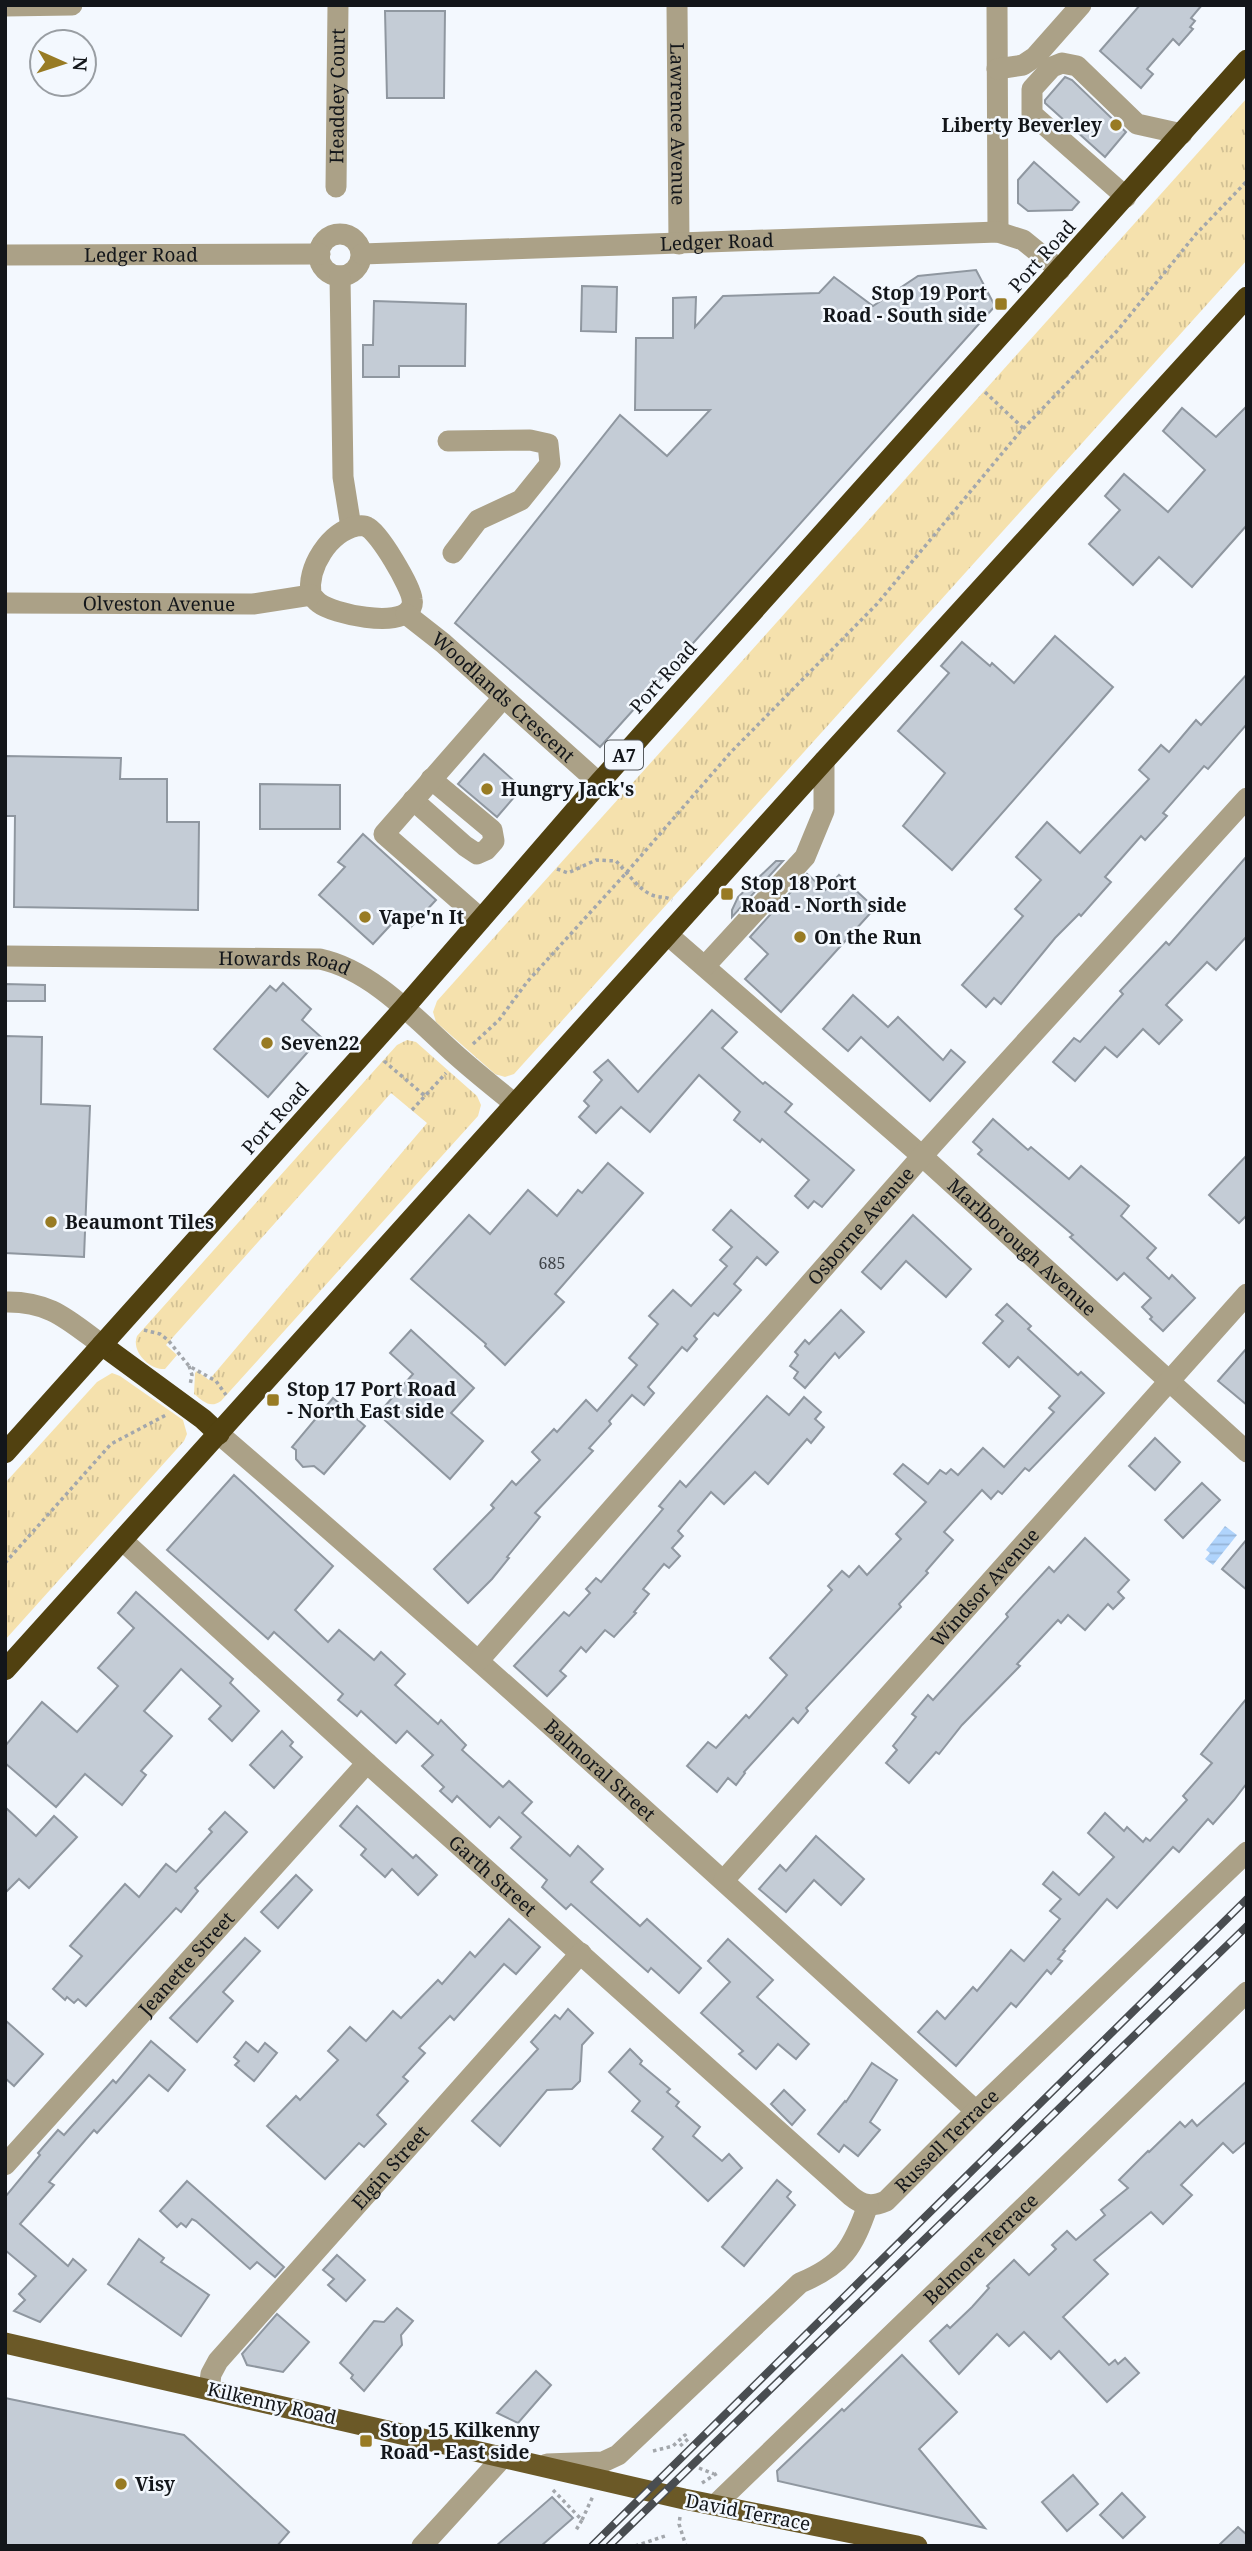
<svg xmlns="http://www.w3.org/2000/svg" width="1252" height="2551" font-family="'Noto Serif',serif">
<style>
.grass{fill:url(#grass-tufts)}
.water{fill:url(#water-rules)}
.building{fill:#c4ccd6;stroke:#8f97a0;stroke-width:2}
.lines{fill:none;stroke-linecap:round;stroke-linejoin:round}
.path{stroke:#a3a7ac;stroke-width:3.5;stroke-dasharray:3.5 3.5;stroke-linecap:butt}
.minor{stroke:#aba187;stroke-width:21}
.major{stroke:#6b5927;stroke-width:21}
.highway{stroke:#514110;stroke-width:21}
.rail-casing{stroke:#494d51;stroke-width:8}
.rail{stroke:#f3f8fe;stroke-width:5;stroke-dasharray:16;stroke-linecap:butt}
.poi-dot{fill:#987b24;stroke:#f3f8fe;stroke-width:2.5}
.labels{text-anchor:middle;dominant-baseline:central;stroke-width:5;stroke-linejoin:round;paint-order:stroke}
.number-label{font-size:16px;fill:#3f4449}
.shield{fill:#f3f8fe;stroke:#565a5e;stroke-width:2}
.shield-label{font-size:18px;font-weight:bold;fill:#13161a}
.street-label{font-size:19px;fill:#13161a;stroke:#f3f8fe}
.poi-label{font-size:19px;font-weight:bold;fill:#13161a;stroke:#f3f8fe;text-anchor:start}
</style>
<defs>
<pattern id="grass-tufts" width="24" height="20" patternUnits="userSpaceOnUse" patternTransform="scale(1.75)"><rect width="24" height="20" fill="#f5e1ad"/><path d="M3 7l-1-3M5 7V3M7 7l1-3M15 17l-1-3M17 17v-4M19 17l1-3" fill="none" stroke="#d1c094"/></pattern>
<pattern id="water-rules" width="6" height="5" patternUnits="userSpaceOnUse" patternTransform="scale(1.75)"><rect width="6" height="5" fill="#b0d4fc"/><path d="M0 2.5h6" fill="none" stroke="#96b5d7"/></pattern>
</defs>
<rect width="100%" height="100%" fill="#f3f8fe"/>
<g class="grass">
<polygon points="1247,98 1247,260 514,1074 505,1077 495,1074 436,1022 433,1012 437,1001"/>
<path d="M407 1040 416 1042 477 1096 481 1105 478 1116 221 1401C210 1409 203 1401 194 1394L195 1373 197 1371 209 1380 427 1123 391 1093 166 1345 177 1355 165 1369C149 1370 131 1351 137 1336L397 1045Z"/>
<polygon points="112,1373 120,1376 183,1420 187,1434 184,1441 5,1640 5,1483 97,1382"/>
</g>
<polygon class="water" points="1225,1526 1237,1535 1213,1565 1205,1559 1210,1553 1206,1550"/>
<g class="building">
<polygon points="1140,5 1202,5 1191,18 1195,21 1190,27 1193,29 1179,45 1173,39 1147,69 1153,74 1141,88 1100,51"/>
<polygon points="385,11 445,11 444,98 387,98"/>
<polygon points="1065,77 1072,80 1126,132 1105,157 1045,103 1045,100"/>
<polygon points="1034,162 1079,202 1072,210 1028,211 1018,203 1018,180"/>
<polygon points="976,270 995,306 600,747 455,623 620,415 667,456 710,410 635,410 636,338 673,338 673,298 696,297 695,327 723,296 819,293 834,277 873,306 918,276"/>
<polygon points="582,286 617,287 616,332 581,331"/>
<polygon points="374,301 466,304 465,366 399,366 399,377 363,377 363,345 373,345"/>
<polygon points="1247,406 1247,525 1192,587 1159,557 1133,585 1089,544 1120,510 1105,496 1124,474 1168,512 1205,470 1163,431 1182,408 1216,437"/>
<polygon points="1055,636 1113,687 952,870 903,826 945,773 898,731 949,673 941,666 962,642 990,666 992,663 1014,683"/>
<polygon points="1247,674 1247,724 1208,769 1204,766 1163,813 1167,816 1145,840 1141,836 1105,877 1111,882 1081,916 1079,914 1055,938 1001,1004 994,998 986,1007 962,985 1023,916 1015,909 1041,880 1016,857 1047,822 1080,853 1149,779 1139,770 1161,745 1169,752 1196,720 1201,725"/>
<polygon points="484,754 522,788 497,817 458,784"/>
<polygon points="5,756 121,758 120,779 167,779 167,822 199,822 198,910 14,907 15,816 5,816"/>
<polygon points="260,784 340,785 340,829 260,829"/>
<polygon points="363,834 436,900 410,928 398,917 373,944 319,895 345,867 338,862"/>
<polygon points="1247,856 1247,936 1216,970 1207,962 1166,1005 1182,1020 1159,1044 1143,1029 1117,1057 1105,1047 1075,1081 1053,1062 1074,1038 1080,1042 1123,994 1120,991 1166,942 1169,945"/>
<polygon points="776,861 783,861 732,917 732,910 738,897"/>
<polygon points="807,874 825,890 839,875 875,908 781,1012 745,979 768,954 750,937"/>
<polygon points="283,983 311,1009 302,1020 321,1037 268,1097 214,1049 270,986 276,991"/>
<polygon points="5,984 45,985 45,1001 5,1001"/>
<polygon points="853,995 888,1027 898,1017 943,1060 951,1050 965,1062 930,1101 861,1037 848,1051 823,1029"/>
<polygon points="712,1010 737,1032 722,1048 763,1084 765,1082 792,1104 785,1112 854,1170 822,1207 814,1201 808,1208 795,1196 809,1180 762,1139 760,1142 734,1120 740,1112 699,1075 650,1132 621,1107 596,1133 579,1117 589,1106 584,1101 602,1080 594,1072 608,1060 638,1092"/>
<polygon points="5,1036 42,1037 41,1104 90,1106 84,1257 5,1253"/>
<polygon points="993,1119 1028,1150 1031,1147 1069,1179 1081,1166 1129,1206 1121,1216 1156,1248 1147,1258 1169,1279 1172,1275 1195,1298 1163,1331 1150,1319 1152,1317 1142,1307 1151,1298 1124,1273 1117,1280 1070,1237 1073,1235 978,1154 982,1150 973,1142"/>
<polygon points="1247,1155 1247,1215 1239,1223 1209,1195"/>
<polygon points="608,1163 643,1193 555,1294 564,1302 505,1365 485,1346 486,1344 411,1279 469,1215 490,1234 528,1190 557,1216 578,1190 582,1193"/>
<polygon points="731,1210 778,1252 766,1265 757,1257 734,1284 741,1290 718,1316 714,1313 694,1336 697,1339 687,1351 682,1347 648,1387 654,1393 644,1405 632,1395 609,1421 611,1424 589,1448 593,1451 535,1513 540,1517 507,1557 509,1558 492,1579 468,1603 434,1569 494,1508 491,1505 512,1481 516,1485 540,1460 532,1452 554,1429 557,1432 586,1400 597,1411 637,1365 629,1358 658,1324 649,1316 673,1290 691,1306 727,1266 720,1260 732,1247 713,1230"/>
<polygon points="913,1215 971,1269 946,1297 906,1261 881,1289 862,1272"/>
<polygon points="1007,1304 1031,1326 1028,1329 1078,1375 1081,1372 1104,1393 1029,1471 1025,1468 1002,1494 998,1491 991,1499 982,1490 944,1532 953,1540 926,1571 928,1573 899,1604 901,1607 806,1708 808,1711 798,1723 793,1718 744,1772 745,1773 736,1785 728,1778 717,1792 687,1766 708,1742 716,1748 746,1715 749,1718 787,1675 770,1658 832,1590 828,1586 842,1571 849,1577 859,1566 867,1575 901,1539 896,1534 926,1502 894,1474 903,1464 928,1484 940,1470 946,1474 951,1469 958,1475 983,1448 1004,1467 1054,1412 1049,1408 1060,1396 1018,1357 1009,1367 983,1343 1003,1321 996,1315"/>
<polygon points="841,1310 864,1332 839,1358 835,1353 805,1388 794,1378 798,1372 790,1366 798,1355 795,1352 805,1340 809,1344"/>
<polygon points="411,1330 474,1388 451,1413 483,1441 450,1479 378,1414 413,1374 390,1353"/>
<polygon points="1247,1348 1247,1405 1218,1381"/>
<polygon points="767,1396 789,1415 804,1397 821,1412 815,1419 824,1427 811,1443 807,1439 768,1484 755,1472 724,1504 711,1492 678,1531 683,1536 672,1548 680,1556 669,1568 664,1564 643,1589 649,1594 634,1612 636,1613 614,1637 605,1630 586,1652 581,1647 560,1671 566,1676 547,1696 514,1666 564,1612 569,1616 590,1593 586,1589 596,1578 601,1582 663,1509 659,1506 680,1481 686,1487"/>
<polygon points="333,1398 365,1426 324,1474 314,1466 303,1467 296,1459 296,1450 292,1447"/>
<polygon points="1155,1438 1180,1462 1155,1490 1129,1466"/>
<polygon points="234,1475 333,1566 295,1610 328,1642 339,1630 374,1660 381,1652 405,1674 395,1685 438,1724 441,1720 466,1745 462,1750 503,1787 509,1781 532,1802 522,1813 570,1856 578,1846 603,1869 591,1882 640,1926 647,1919 701,1968 679,1993 651,1968 648,1972 571,1904 566,1909 542,1887 547,1880 511,1848 521,1837 499,1817 490,1827 457,1796 452,1802 440,1791 444,1787 422,1766 433,1755 407,1731 396,1743 361,1711 357,1716 338,1700 343,1694 274,1632 268,1639 167,1550"/>
<polygon points="1202,1483 1220,1500 1183,1538 1165,1520"/>
<polygon points="1085,1538 1129,1580 1118,1592 1124,1598 1113,1609 1108,1604 1085,1630 1068,1615 1061,1623 1058,1620 1017,1664 1020,1666 962,1725 939,1754 936,1752 909,1783 886,1763 897,1750 893,1746 916,1717 912,1714 928,1695 933,1700 1008,1617 1006,1614 1049,1567 1054,1572"/>
<polygon points="1247,1539 1247,1590 1222,1569"/>
<polygon points="136,1592 233,1679 230,1683 259,1711 232,1741 209,1719 221,1706 181,1669 144,1711 172,1736 141,1771 146,1775 122,1805 85,1774 56,1807 5,1763 5,1746 42,1702 77,1732 118,1686 98,1668 134,1628 118,1613"/>
<polygon points="1247,1698 1247,1783 1234,1800 1213,1824 1208,1819 1179,1852 1173,1847 1117,1908 1107,1899 1063,1950 1065,1951 1058,1959 1062,1961 1051,1974 1047,1970 1016,2007 1011,2003 956,2066 918,2032 937,2011 945,2019 973,1987 977,1991 1011,1950 1024,1961 1060,1919 1050,1911 1061,1899 1043,1884 1053,1872 1079,1895 1114,1857 1088,1833 1105,1813 1124,1831 1127,1827 1143,1842 1146,1838 1150,1841 1187,1800 1183,1796 1212,1763 1201,1754"/>
<polygon points="282,1731 293,1742 290,1746 302,1757 274,1788 250,1765"/>
<polygon points="357,1806 413,1858 416,1855 437,1875 418,1895 392,1869 385,1877 361,1855 366,1849 340,1826"/>
<polygon points="5,1807 36,1836 54,1816 77,1837 29,1888 19,1879 5,1893"/>
<polygon points="225,1812 247,1832 195,1888 198,1891 181,1912 176,1908 86,2006 78,1999 74,2003 67,1997 65,2000 53,1989 82,1956 70,1946 125,1884 139,1897 166,1864 176,1872 212,1832 209,1829"/>
<polygon points="816,1836 864,1879 841,1905 814,1880 786,1912 759,1889 780,1865 786,1871"/>
<polygon points="296,1875 312,1890 278,1928 261,1912"/>
<polygon points="509,1919 540,1947 516,1974 504,1964 454,2020 450,2016 419,2048 425,2053 403,2077 408,2081 377,2115 386,2124 364,2147 359,2143 325,2179 267,2126 296,2096 300,2100 338,2060 328,2051 350,2027 366,2041 393,2011 401,2018 438,1980 442,1984 470,1952 475,1957"/>
<polygon points="245,1938 260,1951 223,1992 233,2001 197,2042 170,2018"/>
<polygon points="728,1939 773,1980 757,1997 809,2044 796,2059 778,2044 756,2069 739,2054 743,2051 701,2013 730,1982 708,1961"/>
<polygon points="568,2009 593,2033 582,2045 580,2081 572,2089 547,2090 500,2146 472,2121 538,2049 531,2042 555,2015 560,2019"/>
<polygon points="5,2020 43,2054 14,2086 5,2078"/>
<polygon points="151,2041 185,2070 168,2091 149,2075 97,2133 94,2130 49,2182 54,2185 20,2224 68,2266 73,2259 86,2270 40,2322 14,2311 25,2300 19,2294 36,2276 5,2250 5,2197 40,2155 38,2153 58,2130 64,2135 113,2080 116,2083"/>
<polygon points="246,2042 258,2052 265,2043 277,2053 254,2081 235,2065 239,2061 234,2057"/>
<polygon points="630,2049 642,2061 640,2064 670,2089 667,2092 679,2102 676,2106 700,2127 693,2136 722,2161 729,2154 742,2168 708,2201 653,2149 663,2137 632,2111 640,2101 609,2072"/>
<polygon points="872,2063 897,2080 870,2122 880,2130 858,2156 844,2145 839,2152 818,2134 845,2101 846,2102"/>
<polygon points="1247,2081 1247,2141 1233,2153 1223,2143 1181,2185 1192,2195 1163,2224 1151,2212 1094,2260 1108,2274 1063,2317 1109,2365 1115,2360 1118,2364 1125,2358 1139,2373 1107,2402 1059,2351 1051,2359 1024,2332 1009,2346 997,2334 959,2374 930,2341 947,2325 950,2328 972,2307 989,2288 987,2286 1014,2260 1029,2275 1056,2249 1052,2245 1067,2231 1076,2240 1105,2215 1101,2210 1128,2188 1119,2180 1148,2151 1149,2152 1180,2122 1185,2127 1192,2120 1197,2126"/>
<polygon points="784,2090 805,2110 792,2125 771,2104"/>
<polygon points="777,2180 791,2192 787,2197 795,2205 744,2266 722,2247"/>
<polygon points="187,2181 284,2267 275,2277 257,2262 250,2269 196,2221 192,2219 186,2227 181,2223 177,2227 160,2211"/>
<polygon points="139,2239 164,2258 161,2262 209,2295 181,2336 108,2284"/>
<polygon points="337,2255 365,2280 346,2301 328,2285 334,2279 323,2270"/>
<polygon points="397,2308 413,2321 401,2335 402,2345 364,2391 351,2378 353,2375 340,2363 374,2321 384,2322"/>
<polygon points="277,2314 309,2342 283,2372 247,2365 242,2354"/>
<polygon points="902,2355 957,2412 919,2449 985,2528 778,2481 777,2471 842,2409 844,2411"/>
<polygon points="536,2371 551,2385 518,2423 497,2413"/>
<polygon points="5,2398 184,2435 289,2532 277,2546 5,2546"/>
<polygon points="1073,2475 1098,2504 1067,2531 1042,2502"/>
<polygon points="1122,2493 1145,2517 1123,2538 1100,2515"/>
<polygon points="552,2497 573,2518 541,2546 496,2546"/>
<polygon points="1238,2527 1247,2535 1247,2546 1218,2546"/>
</g>
<g class="lines">
<g class="path">
<polyline points="985,392 1023,428"/>
<path d="M557 869 568 873 596 860 616 861C627 872 640 892 655 896 662 898 665 896 672 900"/>
<polyline points="473,1044 499,1020 527,982 627,872 731,752 877,604 1019,433 1117,331 1196,234 1247,181"/>
<polyline points="384,1061 425,1096"/>
<polyline points="412,1110 446,1073"/>
<polyline points="144,1330 160,1334 168,1340 189,1366 216,1381 226,1395"/>
<polyline points="189,1366 192,1375 190,1385"/>
<polyline points="5,1563 111,1444 166,1415"/>
<polyline points="653,2451 673,2446 685,2435 688,2439 679,2447"/>
<polyline points="699,2468 714,2474"/>
<polyline points="702,2483 719,2472"/>
<polyline points="553,2490 582,2520 576,2530"/>
<polyline points="680,2517 679,2524 686,2546"/>
<polyline points="582,2520 593,2496"/>
<polyline points="635,2546 668,2535"/>
</g>
<g class="minor">
<path id="s1" d="M677 5 679 244"/>
<polyline points="997,5 998,232"/>
<polyline points="5,6 72,5"/>
<polyline points="997,69 1023,65 1035,57 1081,5"/>
<path id="s2" d="M336 187 338 5"/>
<polyline points="1126,197 1032,114 1032,89 1052,67 1062,63 1077,66 1137,124 1182,134"/>
<circle cx="340" cy="255" r="21"/>
<path id="s3" d="M362 254 998 232 1023 240 1060 270"/>
<path id="s4" d="M5 255 320 254"/>
<polyline points="340,276 343,477 351,527"/>
<polyline points="448,441 530,440 548,444 550,464 521,500 478,520 453,553"/>
<path d="M357 526C360 526 364 525 367 527 379 532 411 587 412 599 413 603 412 607 410 609 399 628 333 614 319 603 316 601 314 598 311 595 307 567 329 532 357 526Z"/>
<path id="s5" d="M5 603 253 604 311 595"/>
<path id="s6" d="M406 614 443 643 599 783"/>
<polyline points="413,800 465,846 477,854 486,850 494,841 492,830 431,779"/>
<polyline points="481,919 384,834 503,698"/>
<path id="s7" d="M668 935 922 1156 1247 1452"/>
<path id="s8" d="M5 956 320 959C372 970 417 1020 456 1055 475 1072 495 1088 515 1104"/>
<polyline points="705,966 805,857 824,811 824,761"/>
<path d="M5 1302C50 1301 68 1320 102 1345"/>
<path id="s9" d="M219 1434C476 1655 726 1883 976 2111"/>
<path id="s10" d="M122 1540 367 1763 851 2196C863 2206 872 2207 886 2201L976 2111 1247 1852"/>
<path id="s11" d="M479 1660 922 1156 1247 798"/>
<path id="s12" d="M724 1880 1247 1294"/>
<path id="s13" d="M5 2165 367 1763"/>
<path id="s14" d="M209 2389 211 2374 218 2361 581 1953"/>
<path d="M547 2464 603 2462 618 2455 800 2283C843 2265 853 2248 868 2205"/>
<path id="s15" d="M715 2505 1247 1992"/>
<polyline points="422,2546 504,2456"/>
</g>
<polyline class="major" points="5,2343 684,2499 917,2546"/>
<g class="highway">
<polyline points="102,1345 203,1419 219,1434"/>
<polyline points="5,1453 404,1008 599,783 1247,60"/>
<polyline points="5,1670 824,761 1247,297"/>
</g>
<defs>
<g id="rail">
<polyline points="592,2546 1247,1899"/>
<polyline points="609,2546 1247,1926"/>
</g>
</defs>
<use href="#rail" class="rail-casing"/>
<use href="#rail" class="rail"/>
</g>
<g class="poi-dot">
<circle cx="1116" cy="125" r="7"/>
<rect x="994" y="297" width="14" height="14" rx="3.5"/>
<circle cx="487" cy="789" r="7"/>
<rect x="720" y="887" width="14" height="14" rx="3.5"/>
<circle cx="365" cy="917" r="7"/>
<circle cx="800" cy="937" r="7"/>
<circle cx="267" cy="1043" r="7"/>
<circle cx="51" cy="1222" r="7"/>
<rect x="266" y="1393" width="14" height="14" rx="3.5"/>
<rect x="359" y="2434" width="14" height="14" rx="3.5"/>
<circle cx="121" cy="2484" r="7"/>
</g>
<g class="labels">
<g class="number-label">
<text x="552" y="1263">685</text>
</g>
<rect class="shield" x="605" y="740.5" width="38" height="29" rx="5"/>
<g class="shield-label">
<text x="624" y="755">A7</text>
</g>
<g class="street-label">
<text stroke="none"><textPath href="#s2" startOffset="91">Headdey Court</textPath></text>
<text stroke="none"><textPath href="#s1" startOffset="119">Lawrence Avenue</textPath></text>
<text stroke="none"><textPath href="#s3" startOffset="355">Ledger Road</textPath></text>
<text stroke="none"><textPath href="#s4" startOffset="136">Ledger Road</textPath></text>
<text transform="translate(1042 256) rotate(-48)">Port Road</text>
<text stroke="none"><textPath href="#s5" startOffset="154">Olveston Avenue</textPath></text>
<text transform="translate(663 677) rotate(-48)">Port Road</text>
<text stroke="none"><textPath href="#s6" startOffset="128">Woodlands Crescent</textPath></text>
<text stroke="none"><textPath href="#s8" startOffset="280">Howards Road</textPath></text>
<text transform="translate(275 1118) rotate(-48)">Port Road</text>
<text stroke="none"><textPath href="#s11" startOffset="578">Osborne Avenue</textPath></text>
<text stroke="none"><textPath href="#s7" startOffset="472">Marlborough Avenue</textPath></text>
<text stroke="none"><textPath href="#s12" startOffset="392">Windsor Avenue</textPath></text>
<text stroke="none"><textPath href="#s9" startOffset="508">Balmoral Street</textPath></text>
<text stroke="none"><textPath href="#s10" startOffset="500">Garth Street</textPath></text>
<text stroke="none"><textPath href="#s13" startOffset="271">Jeanette Street</textPath></text>
<text stroke="none"><textPath href="#s10" startOffset="1104">Russell Terrace</textPath></text>
<text stroke="none"><textPath href="#s14" startOffset="289">Elgin Street</textPath></text>
<text stroke="none"><textPath href="#s15" startOffset="369">Belmore Terrace</textPath></text>
<text transform="translate(272 2403) rotate(13)">Kilkenny Road</text>
<text transform="translate(748 2512) rotate(11)">David Terrace</text>
</g>
<g class="poi-label">
<text x="1102" y="125" text-anchor="end">Liberty Beverley</text>
<text x="987" y="293" text-anchor="end">Stop 19 Port<tspan x="987" dy="22">Road - South side</tspan></text>
<text x="501" y="789">Hungry Jack's</text>
<text x="741" y="883">Stop 18 Port<tspan x="741" dy="22">Road - North side</tspan></text>
<text x="379" y="917">Vape'n It</text>
<text x="814" y="937">On the Run</text>
<text x="281" y="1043">Seven22</text>
<text x="65" y="1222">Beaumont Tiles</text>
<text x="287" y="1389">Stop 17 Port Road<tspan x="287" dy="22">- North East side</tspan></text>
<text x="380" y="2430">Stop 15 Kilkenny<tspan x="380" dy="22">Road - East side</tspan></text>
<text x="135" y="2484">Visy</text>
</g>
</g>
<rect width="1252" height="2551" fill="none" stroke="#13161a" stroke-width="14"/>
<g transform="translate(63 63) rotate(93)"><circle r="33" fill="#f3f8fe" stroke="#999ea3" stroke-width="2"/>
<path d="M0-5L12 26L0 18L-12 26Z" fill="#987b24"/>
<text y="-10" font-size="19" font-weight="bold" text-anchor="middle" fill="#13161a">N</text>
</g>
</svg>
